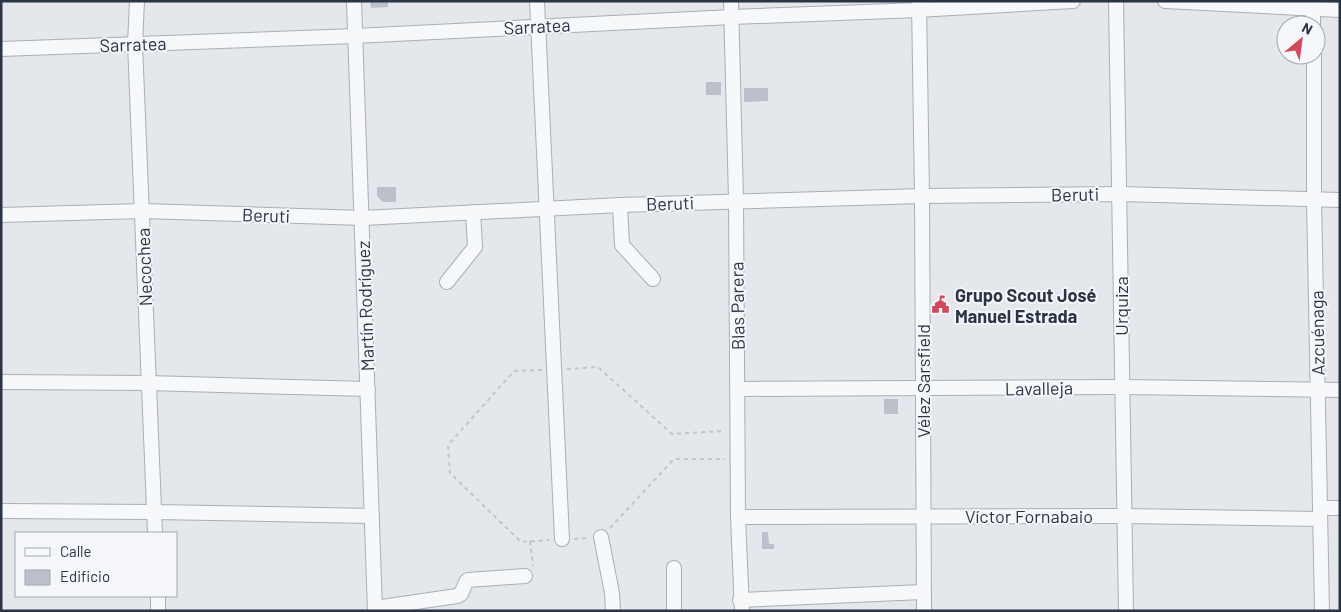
<svg xmlns="http://www.w3.org/2000/svg" width="1341" height="612" font-family="Barlow,sans-serif">
<style>
.building{fill:#bbc0ca}
.lines{fill:none;stroke-linecap:round;stroke-linejoin:round}
.minor-casing{stroke:#a9aeb7;stroke-width:16}
.path{stroke:#c2c5cb;stroke-width:2;stroke-dasharray:4 4;stroke-linecap:butt}
.minor{stroke:#f7f8fa;stroke-width:14}
.labels{text-anchor:middle;dominant-baseline:central;stroke-width:4;stroke-linejoin:round;paint-order:stroke}
.street-label{font-size:18px;fill:#2b3445;stroke:#f4f6f9}
.poi-label{font-size:18px;font-weight:bold;fill:#2b3445;stroke:#f4f6f9;text-anchor:start}
</style>
<rect width="100%" height="100%" fill="#e4e7ec"/>
<g class="building">
<polygon points="370,1 388,1 388,7 371,8"/>
<rect x="706" y="82" width="15" height="13"/>
<polygon points="744,88 768,88 768,101 744,102"/>
<polygon points="377,187 396,187 396,202 383,202 377,196"/>
<rect x="884" y="399" width="14" height="15"/>
<polygon points="762,532 768,532 769,544 774,544 774,549 762,549"/>
</g>
<g class="lines">
<defs>
<g id="minor">
<polyline points="137,1 135,44 155,533"/>
<polyline points="354,1 375,611"/>
<polyline points="537,1 562,539"/>
<polyline points="731,1 736,200 738,517 742,611"/>
<polyline points="1116,1 1126,611"/>
<polyline points="1165,1 1340,10"/>
<polyline points="1313,1 1313,25"/>
<polyline points="919,2 922,196 924,611"/>
<polyline points="1,49 355,36 732,17 918,10 1073,1"/>
<polyline points="1314,55 1314,199 1322,611"/>
<polyline points="620,205 622,245 653,279"/>
<polyline points="1,215 142,211 363,218 620,205 922,196 1121,194 1340,200"/>
<polyline points="447,282 475,247 473,212"/>
<polyline points="1,382 148,383 368,389"/>
<polyline points="738,389 1122,387 1340,390"/>
<polyline points="1320,508 1340,508"/>
<polyline points="1,511 154,512 372,516"/>
<polyline points="738,517 1124,516 1320,519"/>
<polyline points="601,537 612,593 613,611"/>
<polyline points="158,596 158,611"/>
<polyline points="740,600 923,592"/>
<polyline points="375,608 457,596 461,594 466,582 468,580 525,576"/>
<polyline points="674,611 674,568"/>
</g>
</defs>
<use href="#minor" class="minor-casing"/>
<g class="path">
<polyline points="567,369 598,367 672,434 724,431"/>
<polyline points="542,370 514,371 448,445 450,473 521,542 549,540"/>
<polyline points="610,528 674,459 725,459"/>
<polyline points="574,539 589,538"/>
<polyline points="530,541 533,566"/>
</g>
<use href="#minor" class="minor"/>
</g>
<defs>
<symbol id="civic-bare" viewBox="-9 -9 18 18"><path d="M-.6-6.5H3V-4.5H.6V-3L4-1V1h2V6H-6V1h2V-1L-.6-3ZM-1.2 2.5V6h2.4V2.5Z" fill="#d1495b" stroke="#f4f6f9" stroke-width="2.5" paint-order="stroke"/></symbol>
</defs>
<g fill-rule="evenodd">
<use href="#civic-bare" x="928" y="292" width="25" height="25"/>
</g>
<g class="labels">
<g class="street-label">
<text transform="translate(537 26) rotate(-3)">Sarratea</text>
<text transform="translate(133 44) rotate(-2)">Sarratea</text>
<text transform="translate(1075 194) rotate(-1)">Beruti</text>
<text transform="translate(670 203) rotate(-2)">Beruti</text>
<text transform="translate(266 215) rotate(2)">Beruti</text>
<text transform="translate(144 267) rotate(-92)">Necochea</text>
<text transform="translate(365 306) rotate(-92)">Martín Rodríguez</text>
<text transform="translate(737 306) rotate(-91)">Blas Parera</text>
<text transform="translate(1121 306) rotate(-90)">Urquiza</text>
<text transform="translate(1317 333) rotate(-91)">Azcuénaga</text>
<text transform="translate(923 381) rotate(-90)">Vélez Sarsfield</text>
<text transform="translate(1039 388) rotate(-1)">Lavalleja</text>
<text x="1029" y="516">Víctor Fornabaio</text>
</g>
<g class="poi-label">
<text x="955" y="295">Grupo Scout José<tspan x="955" dy="21">Manuel Estrada</tspan></text>
</g>
</g>
<rect width="1341" height="612" fill="none" stroke="#2b3445" stroke-width="5"/>
<rect x="15" y="532" width="162" height="65" fill="#f4f6f9" stroke="#a4a8b1"/>
<rect x="25" y="548" width="25" height="8" fill="#f7f8fa" stroke="#a4a8b1"/>
<text x="60" y="557" font-size="15" fill="#2b3445">Calle</text>
<rect x="25" y="570" width="25" height="15" fill="#bbc0ca" stroke="#a4a8b1"/>
<text x="60" y="582" font-size="15" fill="#2b3445">Edificio</text>
<g transform="translate(1301 40) rotate(29)"><circle r="24" fill="#f4f6f9" stroke="#a4a8b1"/>
<path d="M0-4L9 19L0 12L-9 19Z" fill="#d1495b"/>
<text y="-8" font-size="14" font-weight="bold" text-anchor="middle" fill="#2b3445">N</text>
</g>
</svg>
